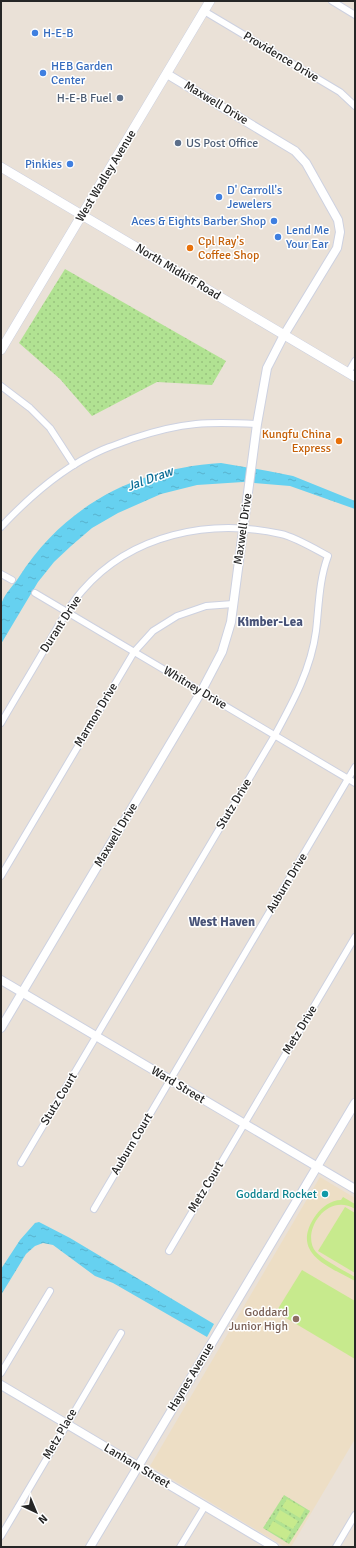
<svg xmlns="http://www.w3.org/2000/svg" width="356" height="1548" font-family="Signika,sans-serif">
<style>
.education{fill:#eddec5}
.grass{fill:url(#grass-dots)}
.pitch{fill:#c7ea8d}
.water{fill:url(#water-ripples)}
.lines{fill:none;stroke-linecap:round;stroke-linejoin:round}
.minor-casing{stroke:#cdd1e0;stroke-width:8}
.tertiary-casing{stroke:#cdd1e0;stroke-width:10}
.secondary-casing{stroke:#cdd1e0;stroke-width:10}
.minor{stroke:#fff;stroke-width:6}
.tertiary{stroke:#fff;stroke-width:8}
.secondary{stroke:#fff;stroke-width:9}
.shop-dot{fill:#3f7fe0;stroke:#fff;stroke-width:1.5}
.service-dot{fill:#5c6f8a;stroke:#fff;stroke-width:1.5}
.food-dot{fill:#e8710a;stroke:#fff;stroke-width:1.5}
.culture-dot{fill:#0f9aa8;stroke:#fff;stroke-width:1.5}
.education-dot{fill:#8d6e63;stroke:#fff;stroke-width:1.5}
.labels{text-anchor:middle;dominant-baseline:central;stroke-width:3;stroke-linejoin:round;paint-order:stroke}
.shop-label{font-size:12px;fill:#366cbe;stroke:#fff;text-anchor:start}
.street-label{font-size:12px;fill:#262626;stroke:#fff}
.service-label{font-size:12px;fill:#4e5e75;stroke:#fff;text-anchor:end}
.food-label{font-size:12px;fill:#c56008;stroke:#fff;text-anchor:start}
.culture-label{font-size:12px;fill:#0d838f;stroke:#fff;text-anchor:end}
.education-label{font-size:12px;fill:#785e54;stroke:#fff;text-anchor:end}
.water-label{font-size:13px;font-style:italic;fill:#0b6d96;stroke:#fff}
.neighbourhood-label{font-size:13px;font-weight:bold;fill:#475277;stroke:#fff}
</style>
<defs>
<pattern id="grass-dots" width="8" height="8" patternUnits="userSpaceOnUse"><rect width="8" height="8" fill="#b1e292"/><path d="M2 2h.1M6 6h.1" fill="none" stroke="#98c27e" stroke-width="1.8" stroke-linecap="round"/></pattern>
<pattern id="water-ripples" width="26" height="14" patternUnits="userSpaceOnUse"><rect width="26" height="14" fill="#66d1f0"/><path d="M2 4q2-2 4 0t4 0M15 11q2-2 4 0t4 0" fill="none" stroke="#58b3ce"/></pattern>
</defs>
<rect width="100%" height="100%" fill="#eae1d7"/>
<polygon class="education" points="320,1177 355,1198 355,1439 291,1547 285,1547 150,1466"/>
<g class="grass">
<polygon points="65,269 226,361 212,385 157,382 92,416 60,379 19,343"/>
<polygon points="284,1495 310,1511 289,1544 263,1528"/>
</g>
<g class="pitch">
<path d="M343 1197 355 1204V1209C326 1191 300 1234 316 1252 323 1260 345 1271 355 1277V1281C328 1266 289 1253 316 1215 322 1207 331 1200 341 1200Z"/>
<polygon points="345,1207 355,1213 355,1273 318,1251"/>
<polygon points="302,1270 355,1301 355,1359 276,1312"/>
<polygon points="287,1499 305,1509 300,1518 282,1507"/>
<polygon points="280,1510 298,1521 293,1529 275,1519"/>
<polygon points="273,1521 291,1532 286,1540 268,1530"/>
</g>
<g class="water">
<path d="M221 463 268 471 293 476 355 501V509L290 486 243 482 197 485 161 494 118 513 92 528 71 546 54 562 38 582 1 644C1 636 0 608 2 602 5 593 14 585 19 577 65 505 137 468 221 463Z"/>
<polygon points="39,1222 70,1238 214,1324 207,1337 113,1283 95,1276 53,1245 43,1243 35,1246 26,1254 1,1295 1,1269 20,1240 35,1223"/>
</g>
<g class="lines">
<defs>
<g id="minor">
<polyline points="332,1 355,15"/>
<polyline points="204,11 340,92 355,106"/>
<polyline points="348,373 355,361"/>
<polyline points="1,386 30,408 50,428 74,465"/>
<path d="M1 527C30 496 63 467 102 450 111 446 121 443 131 439 152 432 174 426 196 424 216 422 237 423 257 424"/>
<polyline points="1,574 12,580"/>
<polyline points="35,593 355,783"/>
<path d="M1 723C16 697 32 671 47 645 58 627 68 607 82 591 131 534 210 518 281 534 295 537 315 549 328 556 319 580 319 605 316 631 311 669 293 702 275 735L21 1163"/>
<polyline points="1,876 134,652 153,631 177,616 206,606 233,604"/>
<polyline points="94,1209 355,767"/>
<polyline points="169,1251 355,937"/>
<polyline points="1,1373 50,1291"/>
<polyline points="1,1536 121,1333"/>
<polyline points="180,1547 205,1506"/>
<polyline points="336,1547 355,1515"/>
</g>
<g id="tertiary">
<polyline points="1,980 355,1189"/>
<polyline points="1,1028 201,692 222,652 231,622 257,424 267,368 284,335 337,248 340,232 338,220 306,163 295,151 167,74"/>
<polyline points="1,1385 274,1547"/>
<polyline points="90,1547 355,1103"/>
</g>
<g id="secondary">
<polyline points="1,167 355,377"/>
<polyline points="1,350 210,1"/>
</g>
</defs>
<use href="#minor" class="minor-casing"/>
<use href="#tertiary" class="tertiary-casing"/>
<use href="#secondary" class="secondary-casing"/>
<use href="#minor" class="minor"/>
<use href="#tertiary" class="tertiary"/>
<use href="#secondary" class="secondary"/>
</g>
<g class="shop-dot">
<circle cx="35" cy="33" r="4"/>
<circle cx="43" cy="73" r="4"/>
<circle cx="70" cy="164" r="4"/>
<circle cx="219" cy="197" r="4"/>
<circle cx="274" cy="221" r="4"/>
<circle cx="278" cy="237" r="4"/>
</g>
<g class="service-dot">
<circle cx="120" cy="98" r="4"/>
<circle cx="178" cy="143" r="4"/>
</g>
<g class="food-dot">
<circle cx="190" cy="248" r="4"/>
<circle cx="339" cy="441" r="4"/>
</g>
<circle class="culture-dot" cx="325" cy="1194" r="4"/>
<circle class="education-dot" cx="296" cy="1319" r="4"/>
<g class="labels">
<g class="shop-label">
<text x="43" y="33">H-E-B</text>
<text x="51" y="66">HEB Garden<tspan x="51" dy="14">Center</tspan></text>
<text x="62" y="164" text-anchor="end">Pinkies</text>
<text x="227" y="190">D' Carroll's<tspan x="227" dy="14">Jewelers</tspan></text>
<text x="266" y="221" text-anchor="end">Aces &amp; Eights Barber Shop</text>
<text x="286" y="230">Lend Me<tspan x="286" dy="14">Your Ear</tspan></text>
</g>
<g class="street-label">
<text transform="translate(281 57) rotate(31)">Providence Drive</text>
<text transform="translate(216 103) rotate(31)">Maxwell Drive</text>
<text transform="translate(106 176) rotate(-59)">West Wadley Avenue</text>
<text transform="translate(178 272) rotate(31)">North Midkiff Road</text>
<text transform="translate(243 529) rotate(-82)">Maxwell Drive</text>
<text transform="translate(61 624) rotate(-57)">Durant Drive</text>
<text transform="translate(195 688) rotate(31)">Whitney Drive</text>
<text transform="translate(96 715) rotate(-59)">Marmon Drive</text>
<text transform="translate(234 804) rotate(-59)">Stutz Drive</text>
<text transform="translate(116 835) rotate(-59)">Maxwell Drive</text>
<text transform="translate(287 883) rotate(-59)">Auburn Drive</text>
<text transform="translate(300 1030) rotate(-59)">Metz Drive</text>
<text transform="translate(178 1085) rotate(31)">Ward Street</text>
<text transform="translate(59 1099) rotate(-59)">Stutz Court</text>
<text transform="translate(132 1144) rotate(-59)">Auburn Court</text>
<text transform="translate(206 1187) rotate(-59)">Metz Court</text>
<text transform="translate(191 1377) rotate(-59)">Haynes Avenue</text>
<text transform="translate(60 1434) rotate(-60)">Metz Place</text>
<text transform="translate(137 1466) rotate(31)">Lanham Street</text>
</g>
<g class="service-label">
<text x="112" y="98">H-E-B Fuel</text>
<text x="186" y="143" text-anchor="start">US Post Office</text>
</g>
<g class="food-label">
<text x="198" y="241">Cpl Ray's<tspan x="198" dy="14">Coffee Shop</tspan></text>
<text x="331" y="434" text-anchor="end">Kungfu China<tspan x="331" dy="14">Express</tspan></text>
</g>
<g class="culture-label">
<text x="317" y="1194">Goddard Rocket</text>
</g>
<g class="education-label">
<text x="288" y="1312">Goddard<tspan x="288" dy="14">Junior High</tspan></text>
</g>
<g class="water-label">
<text transform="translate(150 479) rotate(-20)">Jal Draw</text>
</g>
<g class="neighbourhood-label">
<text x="270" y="622">Kimber-Lea</text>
<text x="222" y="922">West Haven</text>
</g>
</g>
<rect width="356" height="1548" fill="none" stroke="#262626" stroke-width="4"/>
<g transform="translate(36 1512) rotate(136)" stroke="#ffffff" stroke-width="3" paint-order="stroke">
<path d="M0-3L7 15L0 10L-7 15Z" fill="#262626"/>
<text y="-6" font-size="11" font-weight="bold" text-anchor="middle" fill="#262626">N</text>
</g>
</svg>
